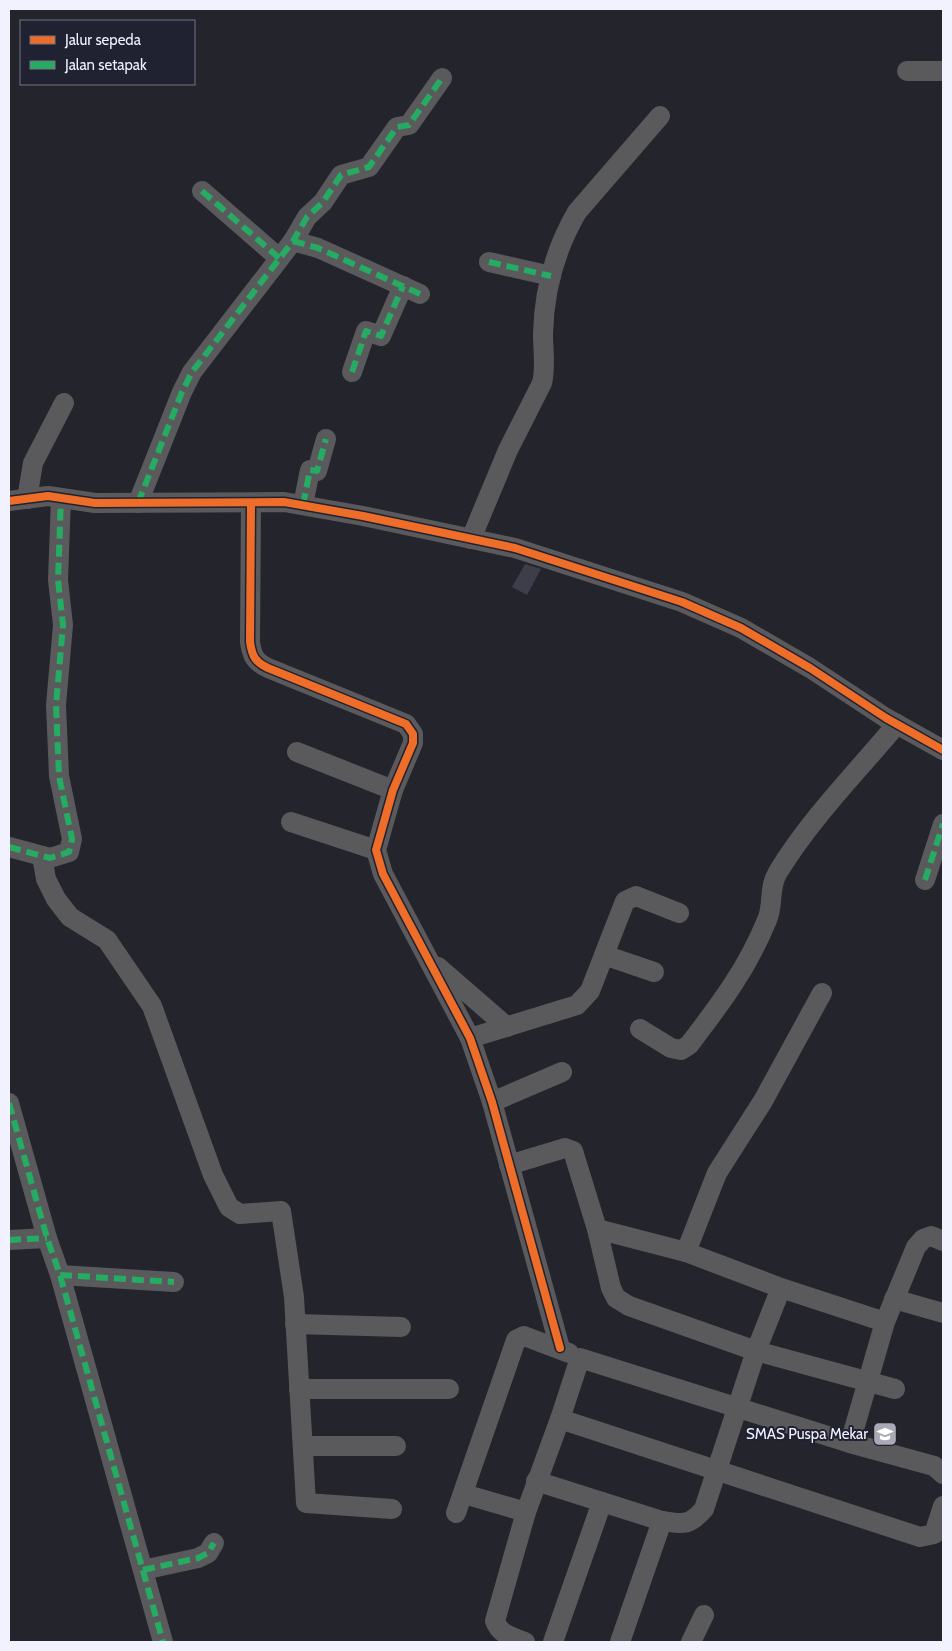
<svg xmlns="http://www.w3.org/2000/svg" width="952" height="1651" font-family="Cabin,sans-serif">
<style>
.building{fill:#3e3e4b}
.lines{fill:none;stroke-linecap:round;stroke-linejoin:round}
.minor{stroke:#5a5a5d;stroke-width:20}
.quiet{stroke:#26ab63;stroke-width:6;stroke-dasharray:12 6;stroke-linecap:butt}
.cycleway-casing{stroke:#202131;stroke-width:11}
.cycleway{stroke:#ee6e29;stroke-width:8}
.labels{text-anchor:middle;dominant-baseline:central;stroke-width:4;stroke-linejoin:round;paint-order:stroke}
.poi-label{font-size:15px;fill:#f1f2fe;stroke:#202131;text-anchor:end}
</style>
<rect width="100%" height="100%" fill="#24242d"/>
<polygon class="building" points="525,564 541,569 527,595 512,587"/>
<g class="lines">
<g class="minor">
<polyline points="907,71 943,71"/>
<polyline points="202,191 279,258"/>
<polyline points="293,241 318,248 420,294"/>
<polyline points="489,262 551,276"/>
<polyline points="352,372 366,331 381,336 403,286"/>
<polyline points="27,499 33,463 64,403"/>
<polyline points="9,501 48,496 95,503 284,502 363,516 515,548 682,602 741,628 810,668 886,718 943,750"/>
<polyline points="138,503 182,392 192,372 293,241 307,217 323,202 341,175 369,167 397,127 409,125 442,78"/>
<path d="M251 503 250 642C252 656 255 662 268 668L406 724 413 734V743L393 790 376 850 383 874 470 1038 492 1102 560 1348"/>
<polyline points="303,505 310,470 317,471 326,439"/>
<path d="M471 539 508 450 542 383C546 367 543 351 543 334 544 291 556 248 577 212L660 116"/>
<polyline points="297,752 393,790"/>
<polyline points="291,822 376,850"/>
<polyline points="9,847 50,858 69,852 72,839 59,776 56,705 63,625 58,580 61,498"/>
<polyline points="42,856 46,879 56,899 70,917 107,940 152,1006 213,1175 229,1207 240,1214 281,1211 294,1297 306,1503 392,1509"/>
<polyline points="925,880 943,824"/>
<polyline points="604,955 654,972"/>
<polyline points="438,967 507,1027"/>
<path d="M640 1029 671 1048 681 1050 689 1045C721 1003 747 969 767 920 774 905 768 888 778 872 811 818 856 773 897 724"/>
<polyline points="470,1038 577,1005 590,991 625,901 636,896 679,913"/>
<polyline points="492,1102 562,1072"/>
<polyline points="9,1103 47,1238 60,1275 163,1642"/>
<polyline points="509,1165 565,1148 573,1151 597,1229 611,1288 616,1298 629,1306 756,1351 895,1389"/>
<polyline points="597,1229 686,1252 781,1288 885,1322"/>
<polyline points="9,1240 47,1238"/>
<polyline points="686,1252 717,1173 763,1101 822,993"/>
<polyline points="60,1275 174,1282"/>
<polyline points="894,1299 943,1313"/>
<polyline points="295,1324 401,1327"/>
<polyline points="299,1389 449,1389"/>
<polyline points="560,1419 920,1537 934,1534 943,1506"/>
<polyline points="850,1443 885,1322 916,1247 923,1239 931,1236 943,1241"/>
<polyline points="303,1446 396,1446"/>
<path d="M536 1481 662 1521C684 1524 689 1526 704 1509L756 1351 781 1288"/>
<polyline points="464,1494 526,1512"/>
<polyline points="456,1513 516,1340 524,1336 569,1353"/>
<polyline points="143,1570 198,1558 208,1553 214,1543"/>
<path d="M525 1642C512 1637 500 1635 495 1621L526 1512 560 1419 580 1358 850 1443 934 1466 943 1474"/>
<polyline points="553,1642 602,1502"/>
<polyline points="620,1642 662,1521"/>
<polyline points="691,1642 704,1615"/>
</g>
<g class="quiet">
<polyline points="202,191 279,258"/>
<polyline points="293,241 318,248 420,294"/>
<polyline points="489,262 551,276"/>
<polyline points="352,372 366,331 381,336 403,286"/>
<polyline points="138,503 182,392 192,372 293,241 307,217 323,202 341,175 369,167 397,127 409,125 442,78"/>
<polyline points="303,505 310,470 317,471 326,439"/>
<polyline points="9,847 50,858 69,852 72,839 59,776 56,705 63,625 58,580 61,498"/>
<polyline points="925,880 943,824"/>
<polyline points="9,1103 47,1238 60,1275 163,1642"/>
<polyline points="9,1240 47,1238"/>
<polyline points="60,1275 174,1282"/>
<polyline points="143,1570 198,1558 208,1553 214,1543"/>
</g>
<defs>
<g id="cycleway">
<polyline points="9,501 48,496 95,503 284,502 363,516 515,548 682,602 741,628 810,668 886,718 943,750"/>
<path d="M251 503 250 642C252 656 255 662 268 668L406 724 413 734V743L393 790 376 850 383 874 470 1038 492 1102 560 1348"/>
</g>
</defs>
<use href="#cycleway" class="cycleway-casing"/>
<use href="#cycleway" class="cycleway"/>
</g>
<defs>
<symbol id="school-square" viewBox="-11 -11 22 22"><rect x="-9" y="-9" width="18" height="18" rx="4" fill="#a9aab5" stroke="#202131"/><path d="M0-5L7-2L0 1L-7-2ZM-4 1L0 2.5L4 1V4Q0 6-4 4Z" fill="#fff"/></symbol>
</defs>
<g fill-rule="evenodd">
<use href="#school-square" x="871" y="1420" width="28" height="28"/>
</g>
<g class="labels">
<g class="poi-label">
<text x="868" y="1434">SMAS Puspa Mekar</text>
</g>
</g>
<rect width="952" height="1651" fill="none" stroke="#f1f2fe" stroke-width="20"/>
<rect x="20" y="20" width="175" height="65" fill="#202131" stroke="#747583"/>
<rect x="30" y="36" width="25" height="8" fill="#ee6e29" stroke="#747583"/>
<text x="65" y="45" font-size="15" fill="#f1f2fe">Jalur sepeda</text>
<rect x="30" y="61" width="25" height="8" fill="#26ab63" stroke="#747583"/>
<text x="65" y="70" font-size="15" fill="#f1f2fe">Jalan setapak</text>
</svg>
